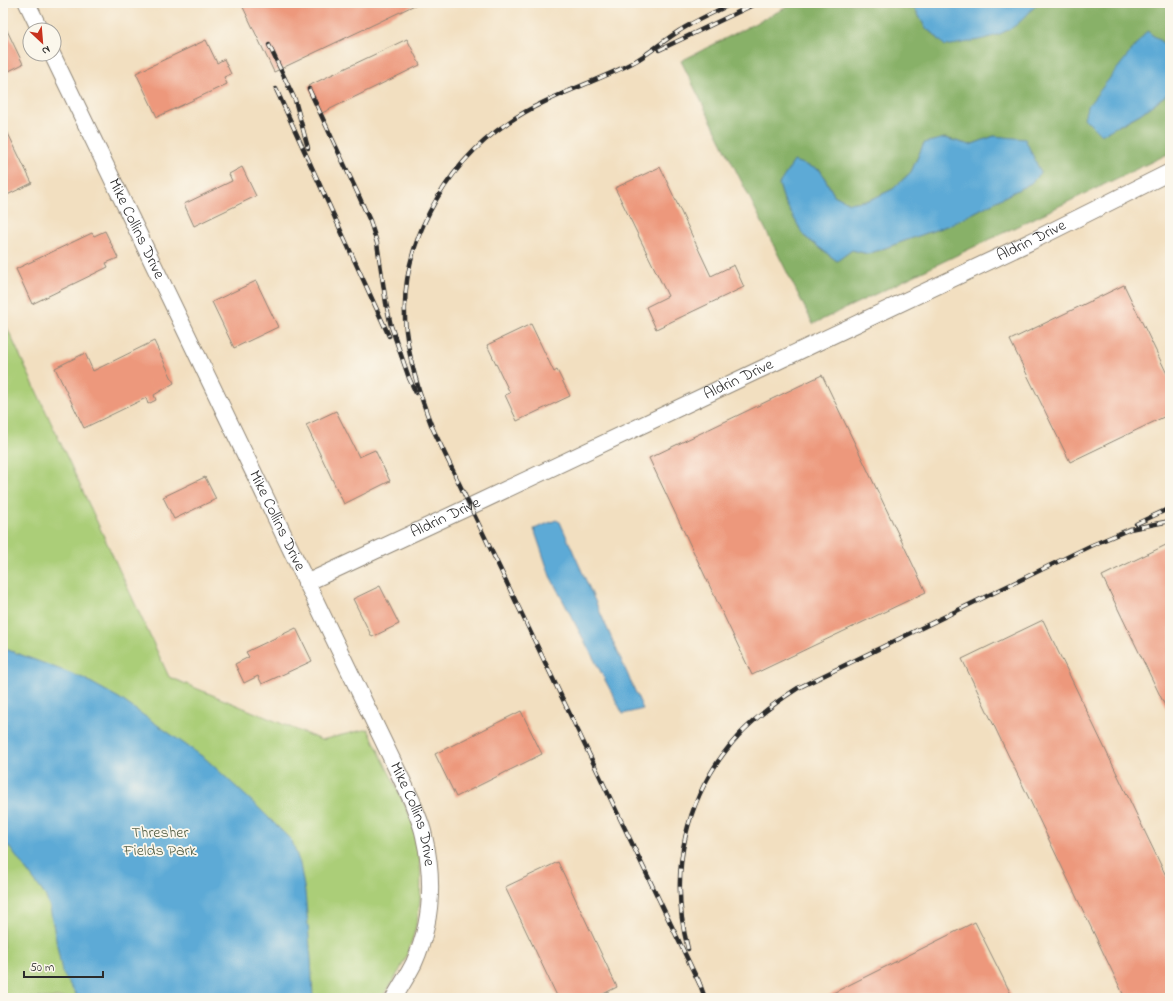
<svg xmlns="http://www.w3.org/2000/svg" width="1173" height="1001" font-family="'Indie Flower',sans-serif">
<style>
.green{fill:#abce78;stroke:#6b7c52}
.forest{fill:#88b168;stroke:#5a6e4a;fill-rule:evenodd}
.water{fill:#5daad6;stroke:#446a80}
.building{fill:#ed987c}
.lines{fill:none;stroke-linecap:round;stroke-linejoin:round}
.secondary-casing{stroke:#8e8576;stroke-width:18}
.secondary{stroke:#fff;stroke-width:16}
.rail-casing{stroke:#2b2b2b;stroke-width:4.5}
.rail{stroke:#fbf7ec;stroke-width:3;stroke-dasharray:9;stroke-linecap:butt}
.labels{text-anchor:middle;dominant-baseline:central;stroke-width:3.5;stroke-linejoin:round;paint-order:stroke}
.street-label{font-size:16px;fill:#2b2b2b;stroke:#fbf7ec}
.park-label{font-size:16px;fill:#515c42;stroke:#fbf7ec}
</style>
<rect width="100%" height="100%" fill="#fbf7ec"/>
<filter id="ink" filterUnits="userSpaceOnUse"><feTurbulence type="fractalNoise" baseFrequency=".025" numOctaves="2"/><feDisplacementMap in="SourceGraphic" scale="8" xChannelSelector="R" yChannelSelector="G"/><feConvolveMatrix kernelMatrix="1 2 1 2 8 2 1 2 1" color-interpolation-filters="sRGB"/></filter>
<filter id="wash" filterUnits="userSpaceOnUse"><feTurbulence type="fractalNoise" baseFrequency=".012" numOctaves="4" result="noise"/><feDisplacementMap in="SourceGraphic" scale="16" xChannelSelector="R" yChannelSelector="G"/><feGaussianBlur stdDeviation="0.9" result="paint"/><feColorMatrix in="noise" values="0 0 0 0 0 0 0 0 0 0 0 0 0 0 0 0 0 1.4 0 .05"/><feComposite in="paint" operator="in"/></filter>
<g filter="url(#wash)">
<rect width="100%" height="100%" fill="#f2dfc0"/>
<path class="green" d="M3 319 169 677 321 740 368 729C377 748 386 767 396 786 402 800 410 814 414 828 429 886 420 951 381 998H3Z"/>
<path class="forest" d="M795 3H912L926 29 933 33 945 46 1017 24 1038 3H1170V56L1163 43 1147 31 1119 126 1140 114 1170 92V153L813 324 681 61ZM994 136 1031 183 952 224 868 254 852 250 837 261 804 236 784 200 779 184 820 170 834 195 849 203 870 200 893 189 911 172 924 143 945 138 970 145Z"/>
<g class="water">
<path d="M912 3H1038C1031 10 1024 19 1016 25 998 39 968 42 945 46L933 33 926 29Z"/>
<polygon points="1147,31 1163,43 1170,56 1170,92 1140,114 1101,135 1084,118 1087,107"/>
<polygon points="994,136 1025,139 1041,173 1031,183 952,224 868,254 852,250 837,261 804,236 784,200 779,184 794,161 820,170 834,195 849,203 870,200 893,189 911,172 924,143 945,138 970,145"/>
<polygon points="556,520 560,522 643,709 623,714 550,576 534,529"/>
<polygon points="3,648 83,678 119,698 206,759 259,808 292,841 300,864 305,892 311,958 313,998 78,998 62,972 50,908 45,895 3,839"/>
</g>
<g id="blocks">
<g class="building">
<polygon points="241,3 419,3 274,72"/>
<polygon points="3,22 23,64 3,74"/>
<polygon points="407,39 420,65 322,113 308,86"/>
<polygon points="206,40 217,63 224,59 231,74 224,77 227,84 157,117 136,73"/>
<polygon points="3,123 32,183 3,197"/>
<polygon points="242,167 256,196 194,226 184,204 232,181 229,174"/>
<polygon points="660,167 711,276 734,265 744,287 656,329 646,307 668,296 615,188"/>
<polygon points="105,231 118,258 106,263 108,267 32,304 16,269 92,233 94,236"/>
<polygon points="256,281 278,327 234,348 212,302"/>
<polygon points="1124,285 1170,380 1170,414 1070,462 1010,340"/>
<polygon points="531,324 554,372 557,370 570,396 517,421 505,395 510,393 487,345"/>
<polygon points="154,341 174,383 154,395 156,400 148,404 146,398 84,428 55,368 85,353 93,371"/>
<polygon points="822,375 926,592 752,675 649,458"/>
<polygon points="336,411 359,457 375,450 390,481 344,504 306,425"/>
<polygon points="205,477 216,499 174,519 163,497"/>
<polygon points="1170,543 1170,716 1102,576"/>
<polygon points="380,586 399,624 372,637 353,599"/>
<polygon points="1043,620 1170,884 1170,998 1125,998 962,659"/>
<polygon points="296,628 312,661 262,684 258,676 244,683 235,664 249,657 246,652"/>
<polygon points="521,711 542,754 456,797 435,754"/>
<polygon points="558,862 617,987 595,998 558,998 505,887"/>
<polygon points="975,922 1013,998 823,998"/>
</g>
</g>
</g>
<g filter="url(#ink)">
<use href="#blocks" fill-opacity="0" stroke="#8e8576" stroke-width="1"/>
<g class="lines">
<defs>
<g id="secondary">
<polyline points="27,3 40,30"/>
<path id="s1" d="M52 54 412 801C416 813 422 824 424 836 434 879 432 923 414 963 408 975 400 987 394 998"/>
<path id="s2" d="M306 583 471 506 1030 242 1170 172"/>
</g>
</defs>
<use href="#secondary" class="secondary-casing"/>
<use href="#secondary" class="secondary"/>
<defs>
<g id="rail">
<polyline points="269,45 295,100 308,148"/>
<polyline points="659,50 757,3"/>
<polyline points="276,89 389,336"/>
<polyline points="309,89 358,194 370,221 377,243 386,303 391,326 409,378 416,393"/>
<polyline points="1136,524 1170,508"/>
<path d="M688 949C668 872 685 795 738 736 756 717 776 702 798 688L1090 546 1130 529 1170 521"/>
<polyline points="698,979 705,998"/>
<path d="M700 985 432 427C420 396 410 364 406 331 397 249 443 166 509 122 547 96 592 84 632 63 649 54 663 41 679 31 696 20 715 12 733 3"/>
</g>
</defs>
<use href="#rail" class="rail-casing"/>
<use href="#rail" class="rail"/>
</g>
</g>
<g class="labels">
<g class="street-label">
<text stroke="none"><textPath href="#s1" startOffset="194">Mike Collins Drive</textPath></text>
<text stroke="none"><textPath href="#s2" startOffset="802">Aldrin Drive</textPath></text>
<text stroke="none"><textPath href="#s2" startOffset="478">Aldrin Drive</textPath></text>
<text stroke="none"><textPath href="#s2" startOffset="154">Aldrin Drive</textPath></text>
<text stroke="none"><textPath href="#s1" startOffset="518">Mike Collins Drive</textPath></text>
<text stroke="none"><textPath href="#s1" startOffset="842">Mike Collins Drive</textPath></text>
</g>
<g class="park-label">
<text x="160" y="833">Thresher<tspan x="160" dy="18">Fields Park</tspan></text>
</g>
</g>
<rect width="1173" height="1001" fill="none" stroke="#fbf7ec" stroke-width="16"/>
<g transform="translate(42 42) rotate(154)"><circle r="19" fill="#fbf7ec" stroke="#a8a59f"/>
<path d="M0-3L7 15L0 10L-7 15Z" fill="#c8321e"/>
<text y="-6" font-size="11" font-weight="bold" text-anchor="middle" fill="#2b2b2b">N</text>
</g>
<path d="M24 971v6h79v-6" fill="none" stroke="#2b2b2b" stroke-width="2"/>
<text x="30" y="971" font-size="12" fill="#2b2b2b" stroke="#fbf7ec" stroke-width="3" paint-order="stroke">50 m</text>
</svg>
